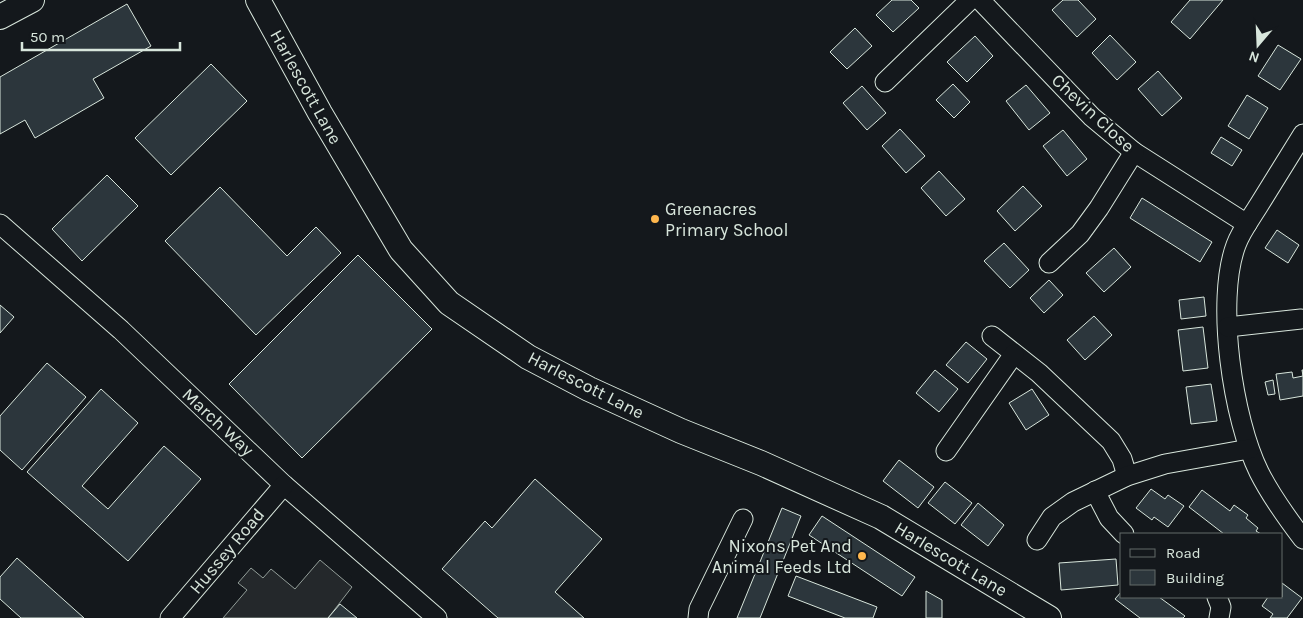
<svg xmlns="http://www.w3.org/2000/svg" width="1303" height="618" font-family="Karla,sans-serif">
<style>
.parking{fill:#24282b;stroke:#939e99}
.building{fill:#2c363c;stroke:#d8e6dc}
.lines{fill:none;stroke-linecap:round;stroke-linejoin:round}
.minor-casing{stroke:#d8e6dc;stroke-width:21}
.tertiary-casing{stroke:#d8e6dc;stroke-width:26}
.minor{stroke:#14181c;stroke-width:19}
.tertiary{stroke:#14181c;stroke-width:24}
.poi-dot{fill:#ffb74d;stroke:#14181c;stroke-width:2}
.labels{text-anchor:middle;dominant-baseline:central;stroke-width:4;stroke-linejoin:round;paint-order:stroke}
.street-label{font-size:18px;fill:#d8e6dc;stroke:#14181c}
.poi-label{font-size:18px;fill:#d8e6dc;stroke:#14181c;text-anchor:start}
</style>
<rect width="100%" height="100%" fill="#14181c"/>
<polygon class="parking" points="320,560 352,587 328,618 223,618 247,590 238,583 251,568 263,578 271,569 295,589"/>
<g class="building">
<polygon points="892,0 911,0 919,8 893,32 876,15"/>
<polygon points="1063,0 1078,0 1096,19 1077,37 1052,10"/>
<polygon points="1190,0 1223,0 1190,39 1171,22"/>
<polygon points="127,4 151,46 93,79 104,98 35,138 25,120 0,134 0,77"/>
<polygon points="855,28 872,46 847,69 830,52"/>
<polygon points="1110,35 1136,62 1117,80 1092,53"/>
<polygon points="975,36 993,56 967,82 947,62"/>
<polygon points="1278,45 1301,59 1280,90 1258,76"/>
<polygon points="211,64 247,101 171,175 135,138"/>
<polygon points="1158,71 1182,98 1162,116 1138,89"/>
<polygon points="953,84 970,102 954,118 936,100"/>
<polygon points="1026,85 1050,113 1029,130 1006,101"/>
<polygon points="862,86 886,113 867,130 843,103"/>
<polygon points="1247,95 1268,108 1249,139 1228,126"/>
<polygon points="900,129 925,156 906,173 882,146"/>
<polygon points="1063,130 1087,159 1067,176 1043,146"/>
<polygon points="1221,137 1242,150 1232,166 1211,153"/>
<polygon points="939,171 965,199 946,216 921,188"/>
<polygon points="107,175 138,206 82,261 52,229"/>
<polygon points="1023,186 1042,206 1015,231 997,211"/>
<polygon points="220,187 287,256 316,227 341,253 256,335 165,241"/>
<polygon points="1142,198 1212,242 1200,262 1130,218"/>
<polygon points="1277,230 1299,245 1288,263 1265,248"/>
<polygon points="1004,243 1029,270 1010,288 984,261"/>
<polygon points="1114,248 1131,267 1104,292 1086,273"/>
<polygon points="358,255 432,329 302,458 229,384"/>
<polygon points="1049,280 1063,295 1044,313 1030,298"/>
<polygon points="1204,297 1206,316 1181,319 1179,300"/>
<polygon points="0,305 14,317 0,333"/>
<polygon points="1094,316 1112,335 1085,360 1067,340"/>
<polygon points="1203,327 1208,368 1183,371 1178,330"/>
<polygon points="966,342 987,359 968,383 946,365"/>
<polygon points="47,363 86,397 22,470 0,450 0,416"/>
<polygon points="935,370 958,389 939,412 916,393"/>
<polygon points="1302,370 1303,370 1303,396 1280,400 1276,374 1292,372 1293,378 1303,376"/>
<polygon points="1273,380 1275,394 1268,395 1265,382"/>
<polygon points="1211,384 1217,421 1191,424 1186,387"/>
<polygon points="101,389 138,423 82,486 108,509 164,446 201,479 128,561 27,472"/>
<polygon points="1032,389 1049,415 1026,430 1009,403"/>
<polygon points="899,460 934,487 918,508 883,481"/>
<polygon points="535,479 602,539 555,592 584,618 498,618 442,569 485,521 492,528"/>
<polygon points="945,482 972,503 955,524 928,503"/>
<polygon points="1151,489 1165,499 1168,495 1184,506 1168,527 1154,517 1152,520 1136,508"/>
<polygon points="1202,490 1230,511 1234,505 1248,515 1246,518 1258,528 1256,531 1261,534 1224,534 1189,507"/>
<polygon points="978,503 1004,525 988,546 961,525"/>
<polygon points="782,508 801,516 760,618 737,618"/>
<polygon points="822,516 915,577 902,596 809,535"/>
<polygon points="17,558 84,618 21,618 0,599 0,577"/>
<polygon points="1116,559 1118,585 1061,590 1059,563"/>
<polygon points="796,576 877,607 873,618 845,618 788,596"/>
<polygon points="1282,583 1302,598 1287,618 1270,618 1273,614 1262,606 1268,597 1282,597"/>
<polygon points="926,591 942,600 942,618 926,618"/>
<polygon points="1122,591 1122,597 1159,597 1185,616 1183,618 1140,618 1115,599"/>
<polygon points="340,604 357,618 328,618"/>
</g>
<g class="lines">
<defs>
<g id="minor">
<polyline points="980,0 1092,117 1134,152 1247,224"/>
<polyline points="885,82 970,0"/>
<path d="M1303 134C1288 158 1273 182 1259 205 1251 218 1241 231 1236 245 1215 301 1233 420 1259 472 1271 496 1287 518 1303 539"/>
<polyline points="0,224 121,330 284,485 437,618"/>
<polyline points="1049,263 1080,234 1099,208 1134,152"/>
<polyline points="1228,327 1301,319"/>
<polyline points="992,336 1039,373 1111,441 1122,459 1127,476"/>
<polyline points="946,451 1014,354"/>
<polyline points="1095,491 1109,518 1124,534"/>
<polyline points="1037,540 1052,517 1073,502 1127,476 1165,464 1249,449"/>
<polyline points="1217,597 1221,607 1219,618"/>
<polyline points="170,618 284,485"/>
<polyline points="698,618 699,609 743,519"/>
</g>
<g id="tertiary">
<polyline points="258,0 320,113 401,250 449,303 528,357 589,389 681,431 761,463 881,517 1049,618"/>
<polyline points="0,17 32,0"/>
</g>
</defs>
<use href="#minor" class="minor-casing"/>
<use href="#tertiary" class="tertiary-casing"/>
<use href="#minor" class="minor"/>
<use href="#tertiary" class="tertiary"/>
</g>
<g class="poi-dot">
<circle cx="655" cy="219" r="5"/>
<circle cx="862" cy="556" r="5"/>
</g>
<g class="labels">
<g class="street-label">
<text transform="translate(306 87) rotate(61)">Harlescott Lane</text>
<text transform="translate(1093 113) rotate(43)">Chevin Close</text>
<text transform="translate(586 385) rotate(27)">Harlescott Lane</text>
<text transform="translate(218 422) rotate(43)">March Way</text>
<text transform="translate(227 551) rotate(-50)">Hussey Road</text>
<text transform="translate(951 559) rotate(31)">Harlescott Lane</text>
</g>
<g class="poi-label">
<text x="665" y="209">Greenacres<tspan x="665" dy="21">Primary School</tspan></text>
<text x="852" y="546" text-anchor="end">Nixons Pet And<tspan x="852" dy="21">Animal Feeds Ltd</tspan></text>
</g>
</g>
<rect x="1120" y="533" width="162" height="65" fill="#14181c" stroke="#626a69"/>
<rect x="1130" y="549" width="25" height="8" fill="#14181c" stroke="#626a69"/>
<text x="1166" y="558" font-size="15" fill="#d8e6dc">Road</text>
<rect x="1130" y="570" width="25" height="15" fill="#2c363c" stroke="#626a69"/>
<text x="1166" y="583" font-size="15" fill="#d8e6dc">Building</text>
<g transform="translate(1258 45) rotate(199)" stroke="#14181c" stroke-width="4" paint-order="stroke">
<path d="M0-4L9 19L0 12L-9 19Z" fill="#d8e6dc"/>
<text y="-8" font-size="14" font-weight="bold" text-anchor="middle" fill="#d8e6dc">N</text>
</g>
<path d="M22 42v8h158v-8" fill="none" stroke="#d8e6dc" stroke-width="2.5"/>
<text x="30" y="42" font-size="15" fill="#d8e6dc" stroke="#14181c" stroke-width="4" paint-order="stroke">50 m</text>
</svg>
